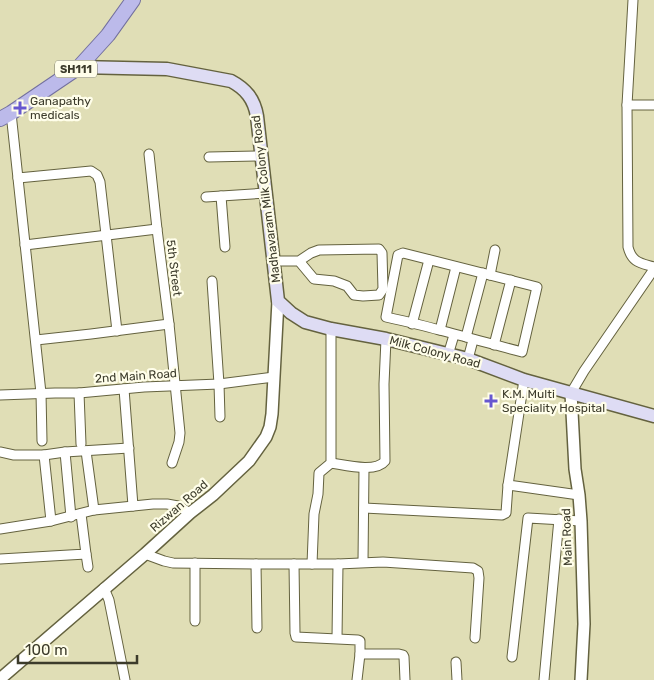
<svg xmlns="http://www.w3.org/2000/svg" width="654" height="680" font-family="Rubik,sans-serif">
<style>
.lines{fill:none;stroke-linecap:round;stroke-linejoin:round}
.minor-casing{stroke:#64623f;stroke-width:11}
.tertiary-casing{stroke:#64623f;stroke-width:14}
.secondary-casing{stroke:#64623f;stroke-width:15}
.primary-casing{stroke:#73709e;stroke-width:16}
.minor{stroke:#fff;stroke-width:9}
.tertiary{stroke:#fff;stroke-width:11}
.secondary{stroke:#dedcf4;stroke-width:12}
.primary{stroke:#bcbaea;stroke-width:14}
.poi-dot{fill:#6757d0;stroke:#fffeea;stroke-width:2}
.labels{text-anchor:middle;dominant-baseline:central;stroke-width:4.5;stroke-linejoin:round;paint-order:stroke}
.shield{fill:#fffeea;stroke:#767664;stroke-width:1}
.shield-label{font-size:11px;font-weight:bold;fill:#3c3b2b}
.poi-label{font-size:12px;fill:#3c3b2b;stroke:#fffeea;text-anchor:start}
.street-label{font-size:12px;fill:#3c3b2b;stroke:#fffeea}
</style>
<rect width="100%" height="100%" fill="#e0deb6"/>
<g class="lines">
<defs>
<g id="minor">
<path d="M633 0 627 105 628 247C632 263 641 263 654 267"/>
<polyline points="627,105 654,105"/>
<polyline points="11,113 41,393 42,441"/>
<polyline points="149,154 157,229 169,324 180,433 179,442 172,463"/>
<polyline points="209,157 262,156"/>
<polyline points="18,178 91,171 97,175 100,182 117,331"/>
<polyline points="221,196 225,247"/>
<polyline points="206,197 266,193"/>
<polyline points="25,245 157,229"/>
<path d="M403 253 537 287 522 352C495 345 467 337 439 330 422 325 404 321 386 317L398 255Z"/>
<polyline points="274,261 299,261 311,253 319,250 379,249 382,253 383,289 379,295 363,296 354,295 347,286 334,281 314,279 299,261"/>
<polyline points="490,275 495,250"/>
<polyline points="212,281 219,384 220,417"/>
<polyline points="412,324 429,260"/>
<polyline points="440,330 456,267"/>
<polyline points="466,337 483,273"/>
<polyline points="36,340 91,334 169,324"/>
<polyline points="494,345 511,280"/>
<polyline points="448,355 454,335"/>
<polyline points="468,359 473,340"/>
<polyline points="124,389 133,506"/>
<polyline points="79,393 81,444"/>
<polyline points="571,393 584,371 654,269"/>
<polyline points="0,395 55,393 79,393 144,387 219,384 274,377"/>
<polyline points="86,451 94,510"/>
<polyline points="0,452 14,455 44,455 65,452 129,448"/>
<polyline points="65,452 71,517"/>
<path d="M331 463C345 465 376 473 385 461L384 384 386 339"/>
<polyline points="508,485 579,495"/>
<polyline points="364,508 502,515 506,513 508,485 524,380"/>
<polyline points="51,521 94,510 153,504 167,504 178,506 190,513"/>
<polyline points="0,529 51,521 44,455"/>
<polyline points="86,554 88,567"/>
<polyline points="145,554 164,561 173,563 256,564 338,564 383,562 473,568 478,571 479,578 475,638"/>
<polyline points="0,559 86,554 81,514"/>
<polyline points="363,562 364,468"/>
<polyline points="195,563 195,621"/>
<polyline points="256,564 257,628"/>
<polyline points="294,564 295,633 296,637 358,640 360,641 360,654"/>
<polyline points="312,564 314,514 318,494 319,473 331,463 331,329"/>
<polyline points="104,588 109,600 125,680"/>
<polyline points="337,638 338,564"/>
<polyline points="512,657 528,518 581,521"/>
<polyline points="456,662 457,680"/>
<polyline points="357,680 360,654 399,654 403,655 404,657 405,680"/>
<polyline points="544,680 559,519"/>
</g>
<g id="tertiary">
<polyline points="571,393 575,469 579,495 581,521 584,624 581,680"/>
<polyline points="0,679 145,554 190,513 213,495 249,461 266,437 270,427 272,414 278,301"/>
</g>
<path id="secondary" d="M79 67 167 69 231 81C246 89 254 99 257 116L278 301 291 313 305 322 331 329 386 339 468 359 524 380 654 416"/>
<polyline id="primary" points="0,119 11,113 79,67 108,35 133,0"/>
</defs>
<use href="#minor" class="minor-casing"/>
<use href="#tertiary" class="tertiary-casing"/>
<use href="#secondary" class="secondary-casing"/>
<use href="#primary" class="primary-casing"/>
<use href="#minor" class="minor"/>
<use href="#tertiary" class="tertiary"/>
<use href="#secondary" class="secondary"/>
<use href="#primary" class="primary"/>
</g>
<g class="poi-dot">
<path d="M17.5 100.5h5v5h5v5h-5v5h-5v-5h-5v-5h5z"/>
<path d="M488.5 393.5h5v5h5v5h-5v5h-5v-5h-5v-5h5z"/>
</g>
<g class="labels">
<rect class="shield" x="55" y="60.5" width="42" height="17" rx="4"/>
<g class="shield-label">
<text x="76" y="69">SH111</text>
</g>
<g class="poi-label">
<text x="30" y="101">Ganapathy<tspan x="30" dy="14">medicals</tspan></text>
<text x="502" y="394">K.M. Multi<tspan x="502" dy="14">Speciality Hospital</tspan></text>
</g>
<g class="street-label">
<text transform="translate(266 199) rotate(-97)">Madhavaram Milk Colony Road</text>
<text transform="translate(174 268) rotate(83)">5th Street</text>
<text transform="translate(435 352) rotate(15)">Milk Colony Road</text>
<text transform="translate(136 376) rotate(-4)">2nd Main Road</text>
<text transform="translate(179 506) rotate(-41)">Rizwan Road</text>
<text transform="translate(567 537) rotate(-92)">Main Road</text>
</g>
</g>
<path d="M18 655v8h119v-8" fill="none" stroke="#3c3b2b" stroke-width="2.5"/>
<text x="25" y="655" font-size="15" fill="#3c3b2b" stroke="#fffeea" stroke-width="4" paint-order="stroke">100 m</text>
</svg>
